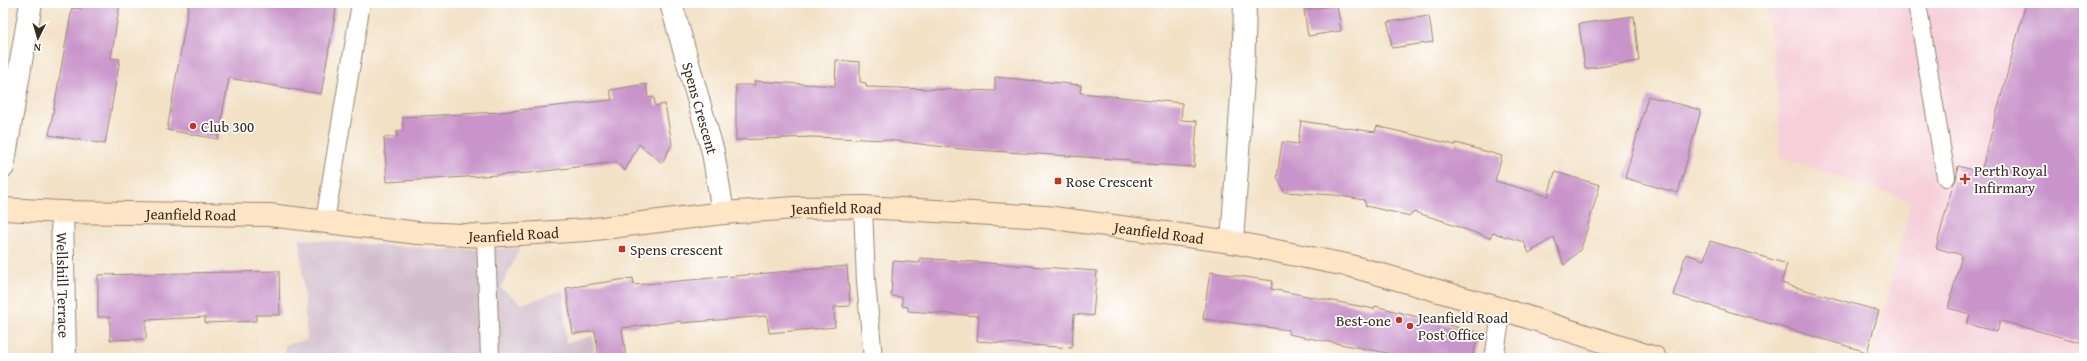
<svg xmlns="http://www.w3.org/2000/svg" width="2087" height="361" font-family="'Gentium Book Plus',serif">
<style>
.built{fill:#f6cfd9}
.industrial{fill:#d1bdcb}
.building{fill:#c994ca}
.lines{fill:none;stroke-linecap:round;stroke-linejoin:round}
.lane-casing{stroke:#978672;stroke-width:20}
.street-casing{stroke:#978672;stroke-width:24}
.secondary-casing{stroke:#978672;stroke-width:24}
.lane{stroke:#fff;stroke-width:18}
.street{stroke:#fff;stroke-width:22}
.secondary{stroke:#fee5c5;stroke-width:22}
.poi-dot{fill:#c8321e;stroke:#fff;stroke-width:1.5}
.labels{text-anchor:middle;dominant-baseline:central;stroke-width:3.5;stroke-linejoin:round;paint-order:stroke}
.street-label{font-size:15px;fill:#3b2a1e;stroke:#fff}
.poi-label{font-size:15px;fill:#3b2a1e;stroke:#fff;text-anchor:start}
</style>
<rect width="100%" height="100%" fill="#fff"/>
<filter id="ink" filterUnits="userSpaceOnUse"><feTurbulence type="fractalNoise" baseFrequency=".025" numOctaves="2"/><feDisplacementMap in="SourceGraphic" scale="8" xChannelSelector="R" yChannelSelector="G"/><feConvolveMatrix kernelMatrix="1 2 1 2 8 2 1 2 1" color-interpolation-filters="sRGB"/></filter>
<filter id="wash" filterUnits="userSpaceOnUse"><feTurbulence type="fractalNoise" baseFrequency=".012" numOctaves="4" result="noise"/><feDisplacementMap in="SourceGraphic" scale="16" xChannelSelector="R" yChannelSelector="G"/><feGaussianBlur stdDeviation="0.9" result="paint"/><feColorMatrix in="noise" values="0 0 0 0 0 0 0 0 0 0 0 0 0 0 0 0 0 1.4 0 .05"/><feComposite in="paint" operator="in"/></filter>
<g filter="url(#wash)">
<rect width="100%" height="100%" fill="#f3e1c6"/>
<polygon class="built" points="1765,3 2084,3 2084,358 1873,358 1911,201 1780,157 1777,79"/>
<polygon class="industrial" points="300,239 448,250 520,248 501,288 522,304 563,290 566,343 593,336 595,358 285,358 285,345 307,340"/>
<g id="blocks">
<g class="building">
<polygon points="82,3 120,3 111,58 120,59 105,144 49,135 72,8 81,9"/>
<polygon points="189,3 337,3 321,94 229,78 218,139 167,130"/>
<polygon points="2026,3 2084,3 2084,343 2000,321 1997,332 1967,324 1970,314 1948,308 1962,255 1936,248 1953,185 1956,180 1958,166 1981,172"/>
<polygon points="1337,5 1341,31 1308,36 1304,10"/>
<polygon points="1429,16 1433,42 1392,48 1388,22"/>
<polygon points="1634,16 1639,61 1585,69 1579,24"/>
<polygon points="836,60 860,62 860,82 866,83 866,87 995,91 995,77 1081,85 1080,93 1182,103 1181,120 1197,121 1194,167 1130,163 1130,160 961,149 888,140 812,137 736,140 736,85 755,85 754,81 835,86"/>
<polygon points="646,84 648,98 654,97 655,106 665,104 672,144 662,163 639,144 625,171 617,162 529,173 387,182 384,137 397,137 397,131 403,131 403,117 500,112 612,100 610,90"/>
<polygon points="1648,96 1701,110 1678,193 1625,178"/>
<polygon points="1301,121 1375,132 1377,126 1455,145 1456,143 1502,156 1495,181 1548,196 1555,172 1600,185 1581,249 1564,265 1554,237 1529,253 1524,242 1493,233 1490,238 1444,222 1444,221 1414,212 1410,216 1366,206 1364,200 1335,195 1284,192 1277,177 1282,142 1298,144"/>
<polygon points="1710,241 1787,264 1781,283 1879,311 1867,352 1673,295 1686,254 1704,260"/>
<polygon points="920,258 1097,271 1093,316 1074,314 1072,348 977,341 979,316 908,311 908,307 902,306 902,297 891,296 893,261 920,263"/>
<polygon points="847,266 850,306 834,307 835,327 769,333 767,316 681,323 681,321 622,328 626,358 599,358 595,331 573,334 566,288 633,278 634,285"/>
<polygon points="279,271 280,315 256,315 256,321 205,323 205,317 146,320 146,339 110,340 110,317 98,317 98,275"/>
<polygon points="1210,272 1273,281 1271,289 1374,309 1375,306 1479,333 1472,358 1386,358 1387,353 1288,334 1289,330 1203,319"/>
</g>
</g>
</g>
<g filter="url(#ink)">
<use href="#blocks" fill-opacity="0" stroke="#978672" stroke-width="1"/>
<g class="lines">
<defs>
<g id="lane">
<polyline points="1917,3 1946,177"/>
<polyline points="863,207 866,282 873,358"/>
<polyline points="325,221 361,3"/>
<polyline points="486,236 490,358"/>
<polyline points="1494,358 1502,309"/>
</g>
<g id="street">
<path id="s1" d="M671 3 713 152 723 213"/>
<polyline points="3,167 31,3"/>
<path id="s2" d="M62 212 65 358"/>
<polyline points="1232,242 1243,79 1245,3"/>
</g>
<g id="secondary">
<path id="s3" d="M3 209 62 212 269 215 418 233 486 236 587 230 723 213 795 208 863 207 1046 217 1232 242 1351 266 1502 309 1655 358"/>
</g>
</defs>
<use href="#lane" class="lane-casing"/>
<use href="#street" class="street-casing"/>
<use href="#secondary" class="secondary-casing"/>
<use href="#lane" class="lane"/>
<use href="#street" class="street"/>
<use href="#secondary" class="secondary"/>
</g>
</g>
<g class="poi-dot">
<circle cx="193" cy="126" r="4"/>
<path d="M1963 173h4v4h4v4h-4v4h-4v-4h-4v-4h4z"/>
<rect x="1054" y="177" width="8" height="8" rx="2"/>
<rect x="618" y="245" width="8" height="8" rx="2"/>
<circle cx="1399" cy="320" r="4"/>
<circle cx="1410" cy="326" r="4"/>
</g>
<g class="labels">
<g class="street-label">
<text stroke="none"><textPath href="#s1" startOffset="109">Spens Crescent</textPath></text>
<text stroke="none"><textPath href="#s3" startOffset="836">Jeanfield Road</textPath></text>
<text stroke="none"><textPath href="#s3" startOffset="188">Jeanfield Road</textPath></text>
<text stroke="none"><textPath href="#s3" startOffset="1160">Jeanfield Road</textPath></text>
<text stroke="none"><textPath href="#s3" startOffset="512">Jeanfield Road</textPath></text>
<text stroke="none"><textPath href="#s2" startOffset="73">Wellshill Terrace</textPath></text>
</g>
<g class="poi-label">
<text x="201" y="126">Club 300</text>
<text x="1974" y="170">Perth Royal<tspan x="1974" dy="17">Infirmary</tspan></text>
<text x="1066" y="181">Rose Crescent</text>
<text x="630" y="249">Spens crescent</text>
<text x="1418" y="317">Jeanfield Road<tspan x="1418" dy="17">Post Office</tspan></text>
<text x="1391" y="320" text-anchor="end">Best-one</text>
</g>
</g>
<rect width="2087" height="361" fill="none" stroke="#fff" stroke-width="16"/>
<g transform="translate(38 38) rotate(185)" stroke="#ffffff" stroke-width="3" paint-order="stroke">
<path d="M0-3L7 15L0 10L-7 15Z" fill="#3b2a1e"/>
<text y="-6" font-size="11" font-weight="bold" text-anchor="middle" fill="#3b2a1e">N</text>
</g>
</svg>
